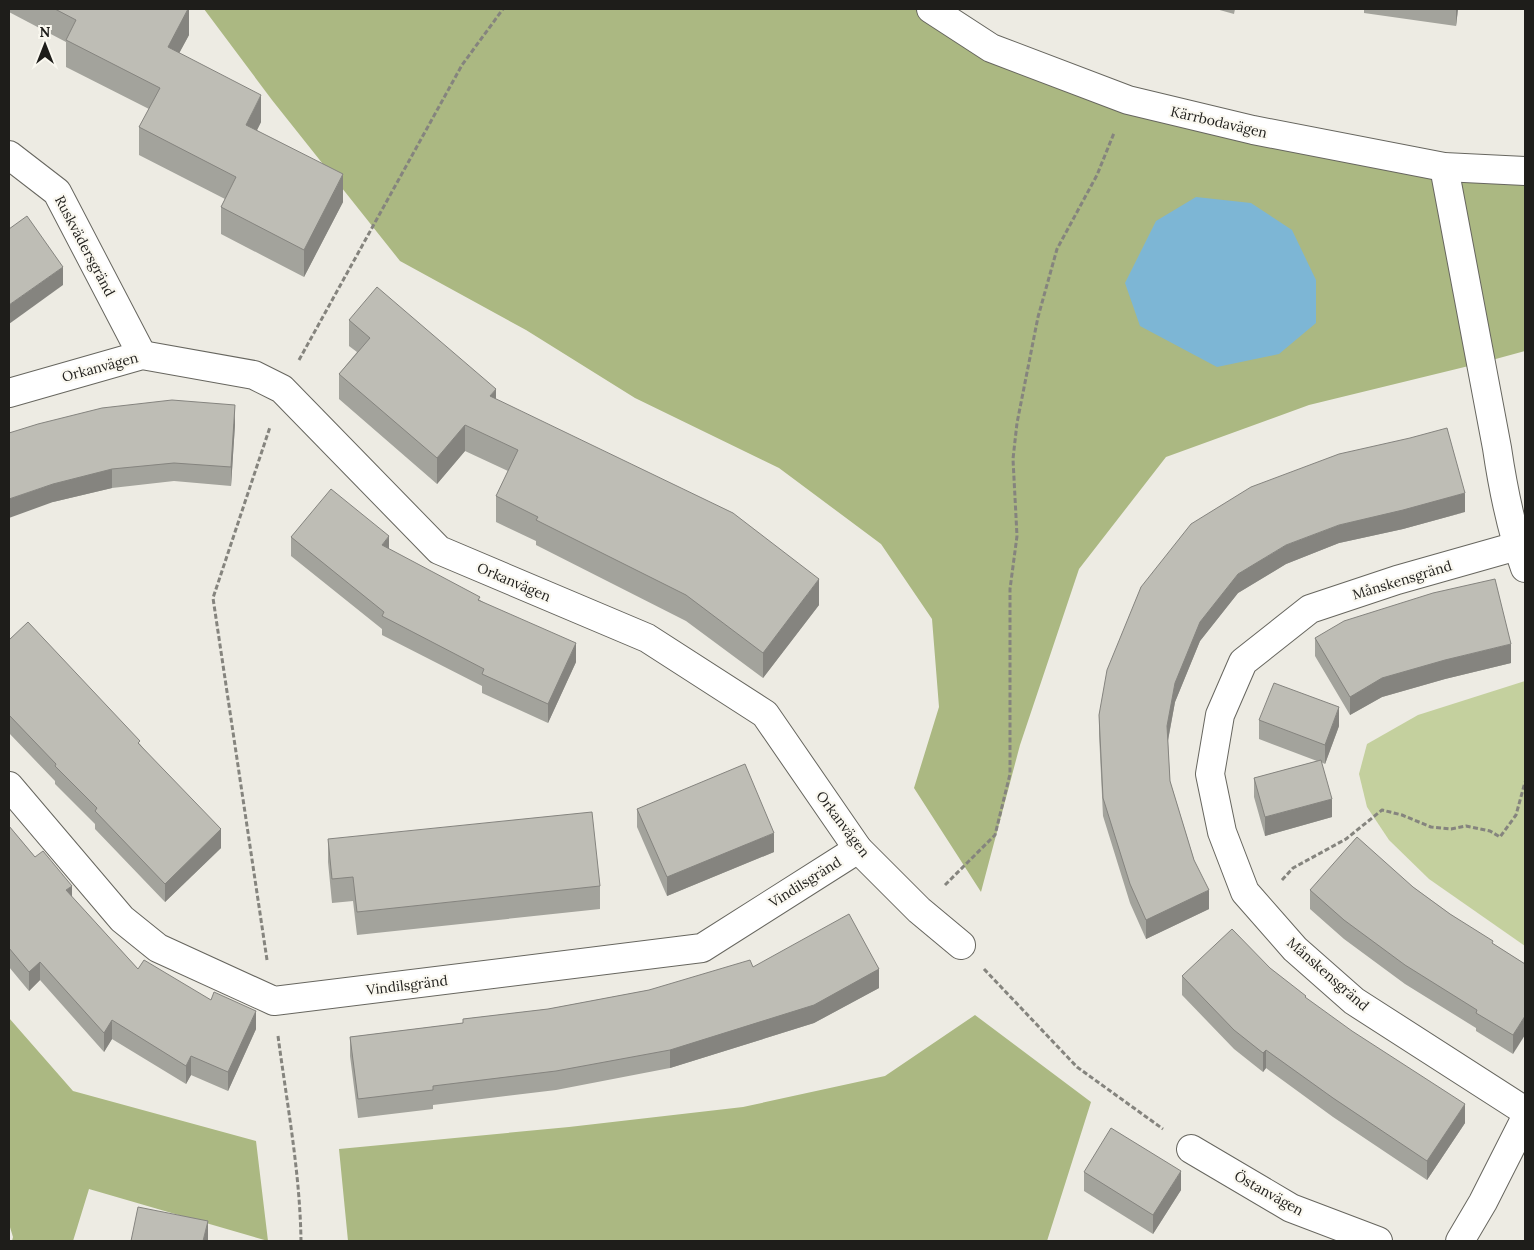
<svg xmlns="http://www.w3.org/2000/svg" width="1534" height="1250" font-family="Lora,serif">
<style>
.green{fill:#c4d09e}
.forest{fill:#abb882}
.water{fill:#7db6d5}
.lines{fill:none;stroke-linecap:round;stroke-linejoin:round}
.minor-casing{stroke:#67665f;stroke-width:30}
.path{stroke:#85847e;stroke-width:3;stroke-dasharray:5 2.5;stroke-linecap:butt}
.minor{stroke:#fff;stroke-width:28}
.wall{fill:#a3a39c}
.shaded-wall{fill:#85847f}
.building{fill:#bebdb5;stroke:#85847f}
.labels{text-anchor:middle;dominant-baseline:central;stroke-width:4.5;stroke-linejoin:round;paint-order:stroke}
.street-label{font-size:14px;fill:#1e1d1a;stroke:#faf8f0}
</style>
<rect width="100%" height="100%" fill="#edebe3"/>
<polygon class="green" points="1525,681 1525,946 1429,879 1389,840 1367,807 1359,774 1367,744 1418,715"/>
<g class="forest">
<polygon points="204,9 931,9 1128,100 1525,171 1525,351 1481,363 1309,405 1166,457 1079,569 1020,745 981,892 914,788 939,707 932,619 881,544 779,468 635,398 526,330 400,261 272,100"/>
<polygon points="975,1015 1091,1102 1047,1241 348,1241 339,1149 569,1127 743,1107 885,1076"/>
<polygon points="9,1018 73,1091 256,1141 268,1241 89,1189 73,1241 12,1241 13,1237 9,1224"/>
</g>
<polygon class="water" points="1196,197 1251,203 1292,230 1316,280 1316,323 1279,354 1217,367 1140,326 1125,283 1156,221"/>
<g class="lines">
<defs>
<g id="minor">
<polyline points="931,9 991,48 1128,100 1253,130 1444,167 1525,171"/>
<polyline points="9,155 57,192 142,355"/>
<path d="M1444 167 1497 448C1503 489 1511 529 1525 568"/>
<polyline points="9,393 142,355 254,375 282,389 439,550 647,638 765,714 858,849 919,910 961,945"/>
<polyline points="1517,546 1397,580 1310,609 1243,662 1220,715 1210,774 1222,832 1245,892 1295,949 1354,1001 1525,1111"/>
<polyline points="9,786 122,919 158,948 274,1001 702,948 858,849"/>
<polyline points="1191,1149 1291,1208 1378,1241"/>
<polyline points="1460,1241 1483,1202 1525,1119"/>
</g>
</defs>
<use href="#minor" class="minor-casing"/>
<g class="path">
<polyline points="299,360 462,65 503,9"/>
<polyline points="1282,880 1293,868 1346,839 1382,810 1402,815 1431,827 1451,829 1466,826 1490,831 1500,837 1516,815 1525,782"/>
<polyline points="945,885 995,835 1010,774 1010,589 1017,536 1013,459 1017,423 1038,317 1057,249 1097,175 1114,133"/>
<polyline points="267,960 213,598 270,427"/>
<polyline points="984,969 1077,1067 1163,1129"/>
<path d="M278 1036C287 1104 300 1172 301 1241"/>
</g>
<use href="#minor" class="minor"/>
</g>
<g class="wall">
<polygon points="9,9 189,9 189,35 179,53 261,122 257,130 343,202 304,277 221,234 221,207 225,199 139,155 139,127 149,109 66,67 66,42 9,12"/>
<polygon points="1216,9 1235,9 1234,14"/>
<polygon points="1364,9 1458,9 1456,26 1364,13"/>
<polygon points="349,320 496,399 819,605 763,678 686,621 536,545 536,541 496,522 496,496 508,471 465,451 437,484 339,399 339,374 357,352 349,346"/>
<polygon points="235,424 231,486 174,481 112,488 53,502 9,433"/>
<polygon points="1465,512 1403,529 1339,543 1286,564 1238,593 1200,641 1175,702 1168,741 1170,781 1209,909 1146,939 1130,903 1103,816 1099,734 1099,715 1141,587"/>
<polygon points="291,537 389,549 480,600 576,662 548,723 482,693 482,686 382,635 382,629 291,556"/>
<polygon points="1315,638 1511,663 1445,679 1382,697 1350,715 1315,656"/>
<polygon points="9,640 140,744 221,848 165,902 95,829 95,824 55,784 55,781 9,733"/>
<polygon points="1259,720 1339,726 1325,764 1321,762 1332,817 1265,836 1254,797 1254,778 1317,761 1259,739"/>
<polygon points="637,809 774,852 667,896 637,827"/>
<polygon points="9,826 35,857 138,969 256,1029 228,1091 191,1075 186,1084 112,1039 104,1052 40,980 29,991 9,967"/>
<polygon points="328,839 600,886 600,909 357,935 353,901 332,903 328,862"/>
<polygon points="1413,887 1450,914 1493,944 1525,964 1513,1054 1476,1031 1476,1028 1405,984 1344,939 1310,909 1310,890"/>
<polygon points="753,967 879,988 814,1023 670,1068 556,1090 433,1105 433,1109 358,1118 350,1056 350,1037 463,1023 463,1019 548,1009 649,990"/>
<polygon points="1270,968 1306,998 1465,1123 1427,1180 1333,1117 1266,1068 1263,1072 1234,1049 1182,995 1182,976"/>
<polygon points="1084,1172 1181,1190 1153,1234 1084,1191"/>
</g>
<g class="shaded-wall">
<polygon points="188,9 189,9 189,35 168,74 168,47"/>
<polygon points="1456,9 1458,9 1456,26"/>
<polygon points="261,95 261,122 246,152 246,125"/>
<polygon points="343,174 343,202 304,277 304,250"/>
<polygon points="63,267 63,285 9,324 9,305"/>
<polygon points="496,389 496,414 490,396"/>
<polygon points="235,405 235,424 231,486 231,467"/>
<polygon points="465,425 465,451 437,484 437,458"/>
<polygon points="112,469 112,488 53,502 9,518 9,499 53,484"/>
<polygon points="1465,493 1465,512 1403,529 1339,543 1286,564 1238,593 1200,641 1175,702 1167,745 1167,726 1175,683 1200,622 1238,574 1286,545 1339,525"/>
<polygon points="389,536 389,555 382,545"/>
<polygon points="819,579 819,605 763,678 763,653"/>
<polygon points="576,643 576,662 548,723 548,704"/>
<polygon points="1511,644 1511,663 1445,679 1382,697 1350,715 1350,697 1382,678 1445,660"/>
<polygon points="1339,707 1339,726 1325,764 1325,745"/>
<polygon points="1332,799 1332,817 1265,836 1265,817"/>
<polygon points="221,829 221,848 165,902 165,884"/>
<polygon points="774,833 774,852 667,896 667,877"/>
<polygon points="72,886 72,905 66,890"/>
<polygon points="1209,890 1209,909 1146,939 1146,920"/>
<polygon points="40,962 40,980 29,991 29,972"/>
<polygon points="879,969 879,988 814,1023 670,1068 670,1050"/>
<polygon points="256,1011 256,1029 228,1091 228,1072"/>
<polygon points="1525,1016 1525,1035 1513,1054 1513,1035"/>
<polygon points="112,1020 112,1039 104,1052 104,1033"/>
<polygon points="1266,1050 1266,1068 1263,1072 1263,1053"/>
<polygon points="191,1056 191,1075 186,1084 186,1066"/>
<polygon points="1465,1104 1465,1123 1427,1180 1427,1161"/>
<polygon points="1181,1171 1181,1190 1153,1234 1153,1215"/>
<polygon points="208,1221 208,1241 203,1241"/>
</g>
<g class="building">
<polygon points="55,9 188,9 168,47 261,95 246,125 343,174 304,250 221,207 236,177 139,127 160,88 66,40 76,20"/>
<polygon points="27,216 63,267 9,305 9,229"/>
<polygon points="377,287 496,389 490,396 733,513 819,579 763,653 686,595 536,520 538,517 496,496 518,450 465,425 437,458 339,374 370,338 349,320"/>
<polygon points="172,400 235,405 231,467 174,463 112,469 53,484 9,499 9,433 38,424 102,408"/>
<polygon points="1447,428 1465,493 1403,510 1339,525 1286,545 1238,574 1200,622 1175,683 1167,726 1170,781 1194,860 1209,890 1146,920 1130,884 1103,798 1099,715 1107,670 1141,587 1191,524 1251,487 1339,454 1410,438"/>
<polygon points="331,489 389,536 382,545 480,597 478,600 576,643 548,704 482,674 484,669 382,616 384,612 291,537"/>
<polygon points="1495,579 1511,644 1445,660 1382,678 1350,697 1315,638 1344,621 1433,593"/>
<polygon points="28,622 140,741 138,743 221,829 165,884 95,811 97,808 55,766 56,764 9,715 9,640"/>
<polygon points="1274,683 1339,707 1325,745 1259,720"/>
<polygon points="1321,760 1332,799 1265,817 1254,778"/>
<polygon points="745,764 774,833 667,877 637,809"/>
<polygon points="592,812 600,886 357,912 353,877 332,879 328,839"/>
<polygon points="9,826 35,857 43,851 72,886 66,890 138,969 144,960 211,1000 214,992 256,1011 228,1072 191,1056 186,1066 112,1020 104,1033 40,962 29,972 9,948"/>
<polygon points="1357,837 1413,887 1450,914 1493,941 1492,943 1525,964 1525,1016 1513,1035 1476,1013 1477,1010 1405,965 1344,920 1310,890"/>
<polygon points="849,914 879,969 814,1005 670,1050 556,1071 433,1086 433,1090 358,1099 350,1037 463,1023 463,1019 548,1009 649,990 750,960 753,967"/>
<polygon points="1232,929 1270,968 1306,996 1305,997 1352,1031 1465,1104 1427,1161 1333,1098 1266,1050 1263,1053 1234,1030 1182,976"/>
<polygon points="1111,1128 1181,1171 1153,1215 1084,1172"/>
<polygon points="138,1207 208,1221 203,1241 131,1241"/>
</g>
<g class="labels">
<g class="street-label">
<text transform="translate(1219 122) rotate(13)">Kärrbodavägen</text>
<text transform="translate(85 246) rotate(62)">Ruskvädersgränd</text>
<text transform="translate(100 367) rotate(-15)">Orkanvägen</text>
<text transform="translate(1402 580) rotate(-17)">Månskensgränd</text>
<text transform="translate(514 582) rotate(23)">Orkanvägen</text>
<text transform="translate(843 824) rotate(53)">Orkanvägen</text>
<text transform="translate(805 882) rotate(-32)">Vindilsgränd</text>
<text transform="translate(1328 974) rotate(41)">Månskensgränd</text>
<text transform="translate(407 985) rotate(-7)">Vindilsgränd</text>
<text transform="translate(1269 1193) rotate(29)">Östanvägen</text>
</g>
</g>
<rect width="1534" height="1250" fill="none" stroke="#1e1d1a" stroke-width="20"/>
<g transform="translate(45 45)" stroke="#faf8f0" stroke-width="4" paint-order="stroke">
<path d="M0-4L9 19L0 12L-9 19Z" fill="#1e1d1a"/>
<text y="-8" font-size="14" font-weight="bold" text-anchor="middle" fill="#1e1d1a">N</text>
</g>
</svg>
